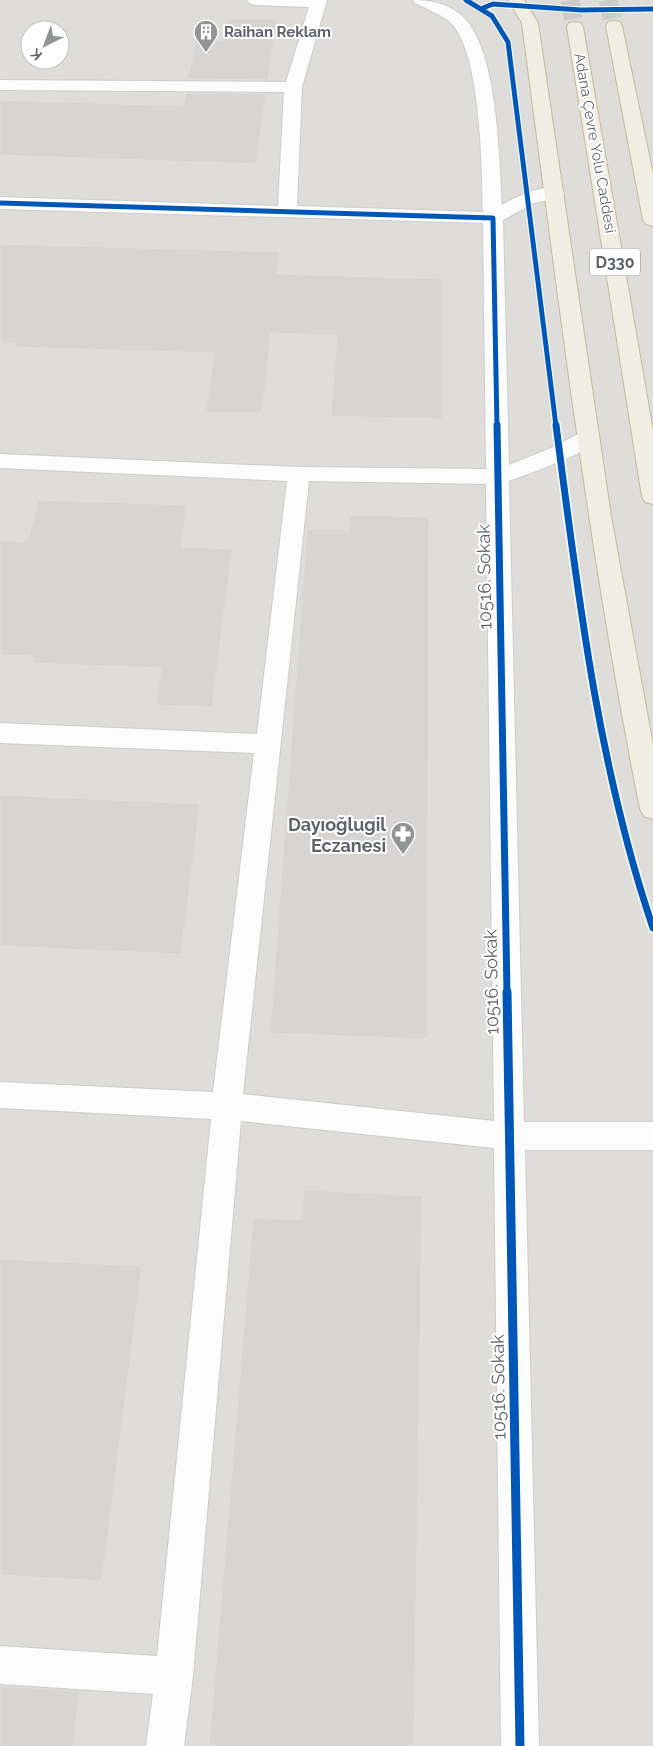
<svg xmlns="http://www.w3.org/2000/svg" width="653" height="1746" font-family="Raleway,sans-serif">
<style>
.industrial{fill:#dfddda;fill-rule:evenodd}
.building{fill:#d6d5d3;stroke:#deddd9}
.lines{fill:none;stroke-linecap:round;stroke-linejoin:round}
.highway-tunnel{stroke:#cbcbca;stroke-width:19;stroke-dasharray:19 9;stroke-linecap:butt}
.minor-casing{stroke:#cbcccc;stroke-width:2}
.highway-casing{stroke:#c8b996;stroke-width:2}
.minor{fill:#fdfcfc;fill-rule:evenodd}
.highway{fill:#f0ede3;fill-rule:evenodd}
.cycleway-far2-casing{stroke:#fff;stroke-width:7}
.cycleway-far1-casing{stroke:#fff;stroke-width:10}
.cycleway-casing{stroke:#fff;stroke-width:12}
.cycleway-far2{stroke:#0057b8;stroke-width:5}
.cycleway-far1{stroke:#0057b8;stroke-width:7}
.cycleway{stroke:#0057b8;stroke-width:9}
.labels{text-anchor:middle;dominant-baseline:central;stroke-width:4;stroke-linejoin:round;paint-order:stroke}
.far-poi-label{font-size:15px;font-weight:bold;fill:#5f6368;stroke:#fff;text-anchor:start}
.far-street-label{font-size:15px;fill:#5f6368;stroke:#fff}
.shield{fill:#fff;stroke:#8f9295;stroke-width:1}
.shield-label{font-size:16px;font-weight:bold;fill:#5f6368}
.street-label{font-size:18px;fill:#5f6368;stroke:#fff}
.poi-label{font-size:18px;font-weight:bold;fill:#5f6368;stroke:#fff;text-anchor:end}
</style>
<rect width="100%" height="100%" fill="#efeeea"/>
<path class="industrial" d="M0 0H653V1746H0ZM30 30H60V60H30Z"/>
<g class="building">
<polygon points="228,19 277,19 268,80 188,79 196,40 222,41"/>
<polygon points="186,93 266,94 256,164 0,155 0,100 183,106"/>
<polygon points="0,244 280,252 277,274 442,279 442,419 331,416 337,335 271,333 262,413 206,412 214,353 15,347 16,343 0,342"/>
<polygon points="38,500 187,505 181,547 232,549 212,707 156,705 161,668 31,663 33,656 0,655 0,540 28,542"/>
<polygon points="350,515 429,517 427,1039 270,1033 307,529 350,530"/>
<polygon points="0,795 200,804 181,954 0,946"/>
<polygon points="304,1190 422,1196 414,1746 209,1746 253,1218 302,1220"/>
<polygon points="0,1259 142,1266 102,1581 0,1575"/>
<polygon points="0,1686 80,1691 73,1746 0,1746"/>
</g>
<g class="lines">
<g class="highway-tunnel">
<polyline points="570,0 575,27"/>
<polyline points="608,0 614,26"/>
</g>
<defs>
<path id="minor" d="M247 0H327L302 87 297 206 483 212C482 169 481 56 452 24 443 15 427 9 415 3L413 0C432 0 451 4 465 19 498 55 499 157 502 205 519 195 542 184 562 189L564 193 562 197 534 203 503 220 509 465 551 448 580 433 588 431 596 433 599 438C589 454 529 473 509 481L524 1122H653V1150H525L539 1746H501L494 1148 241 1121 193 1676 184 1746H146L153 1694 0 1684V1646L157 1656 211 1119 0 1108V1082L213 1092 254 753 0 743V723L257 734 287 481 0 468V454L299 467 486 469 483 223 0 209V197L278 206 284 92 0 90V80L286 82 309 7 255 5 249 3ZM309 481 486 484 494 1121 243 1094Z"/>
<g id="highway">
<path d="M508 0H524L538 23 611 516 653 745V819L644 816 640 809C588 549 557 286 522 23Z"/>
<polygon points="614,21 620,22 622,26 653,174 653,226 646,224 643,220 606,26 608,22"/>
<polygon points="575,22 581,23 583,27 653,431 653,504 645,502 642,497 567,27 569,23"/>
</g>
</defs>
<use href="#minor" class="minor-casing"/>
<use href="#highway" class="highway-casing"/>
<use href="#minor" class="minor"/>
<use href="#highway" class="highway"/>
<defs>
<g id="cycleway-far2">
<polyline points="466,0 492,16 508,42 556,426"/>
<polyline points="483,8 493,4 581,10 653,9"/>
<polyline points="0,203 493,218 497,426"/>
</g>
<g id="cycleway-far1">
<polyline points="497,425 507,993"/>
<path d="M556 425C578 595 598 766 653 928"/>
</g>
<polyline id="cycleway" points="507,992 520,1746"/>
</defs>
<use href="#cycleway-far2" class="cycleway-far2-casing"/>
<use href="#cycleway-far1" class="cycleway-far1-casing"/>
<use href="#cycleway" class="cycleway-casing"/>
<use href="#cycleway-far2" class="cycleway-far2"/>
<use href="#cycleway-far1" class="cycleway-far1"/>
<use href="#cycleway" class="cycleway"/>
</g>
<defs>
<symbol id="building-pin" viewBox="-11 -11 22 30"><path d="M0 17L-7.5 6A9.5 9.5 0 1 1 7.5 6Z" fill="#919496" stroke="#fff"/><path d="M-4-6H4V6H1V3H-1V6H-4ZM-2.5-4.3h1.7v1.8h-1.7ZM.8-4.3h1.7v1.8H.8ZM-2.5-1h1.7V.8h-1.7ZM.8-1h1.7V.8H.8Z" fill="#fff"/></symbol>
<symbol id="pharmacy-pin" viewBox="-11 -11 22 30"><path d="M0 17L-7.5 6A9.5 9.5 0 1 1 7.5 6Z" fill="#919496" stroke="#fff"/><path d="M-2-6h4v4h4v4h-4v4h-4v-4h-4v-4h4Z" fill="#fff"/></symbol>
</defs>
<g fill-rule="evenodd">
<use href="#building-pin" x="192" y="18" width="28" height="38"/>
<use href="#pharmacy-pin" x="389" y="820" width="28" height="38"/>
</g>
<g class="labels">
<g class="far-poi-label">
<text x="224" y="32">Raihan Reklam</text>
</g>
<g class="far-street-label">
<text transform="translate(595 143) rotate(80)">Adana Çevre Yolu Caddesi</text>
</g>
<rect class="shield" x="590" y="248.5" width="50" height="27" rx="4"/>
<g class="shield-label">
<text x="615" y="262">D330</text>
</g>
<g class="street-label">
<text transform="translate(484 577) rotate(-91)">10516. Sokak</text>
<text transform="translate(491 982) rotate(-91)">10516. Sokak</text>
<text transform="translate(498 1387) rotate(-91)">10516. Sokak</text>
</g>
<g class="poi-label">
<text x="386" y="824">Dayıoğlugil<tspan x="386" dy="21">Eczanesi</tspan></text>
</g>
</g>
<g transform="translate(45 45) rotate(222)"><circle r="24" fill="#ffffff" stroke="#bfc1c3"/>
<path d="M0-4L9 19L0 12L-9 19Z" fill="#919496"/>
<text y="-8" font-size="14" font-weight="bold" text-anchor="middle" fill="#5f6368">K</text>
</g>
</svg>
